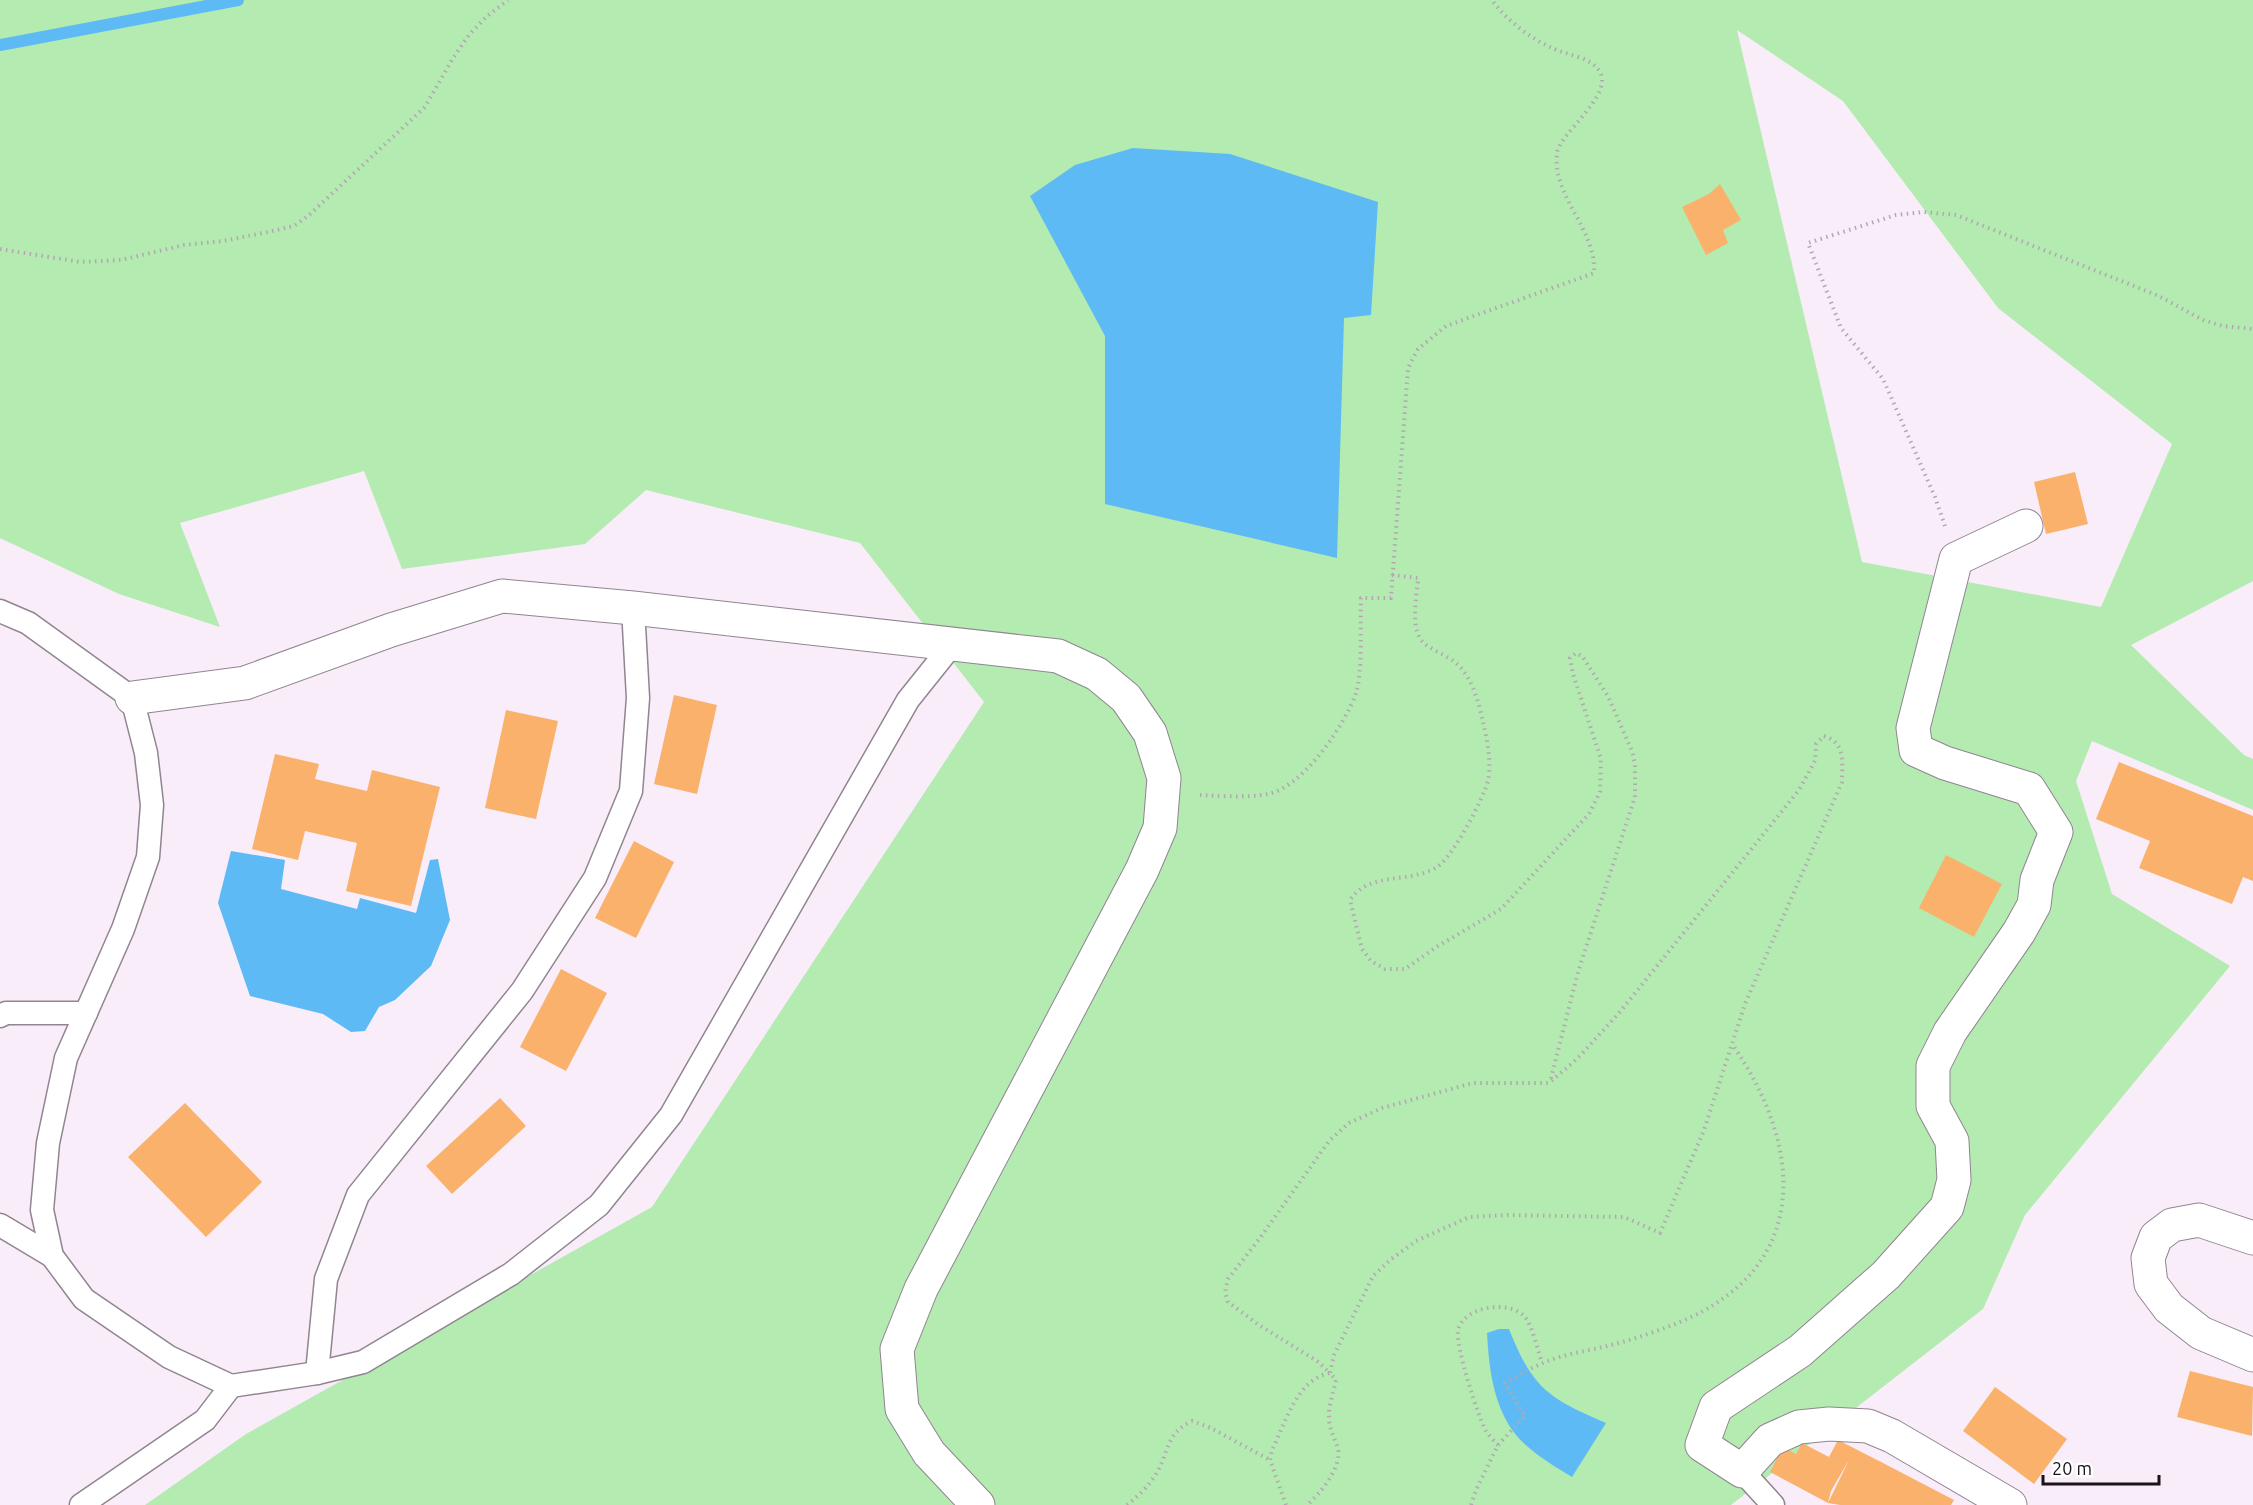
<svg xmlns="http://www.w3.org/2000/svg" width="2253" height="1505" font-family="Ubuntu,sans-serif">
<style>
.green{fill:#b3ebb1;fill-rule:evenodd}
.water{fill:#5ebaf4}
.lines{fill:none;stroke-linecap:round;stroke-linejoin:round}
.stream{stroke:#5ebaf4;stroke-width:12}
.building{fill:#fab16c}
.lane-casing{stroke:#908591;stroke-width:25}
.street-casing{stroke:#908591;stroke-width:35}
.secondary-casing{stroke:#908591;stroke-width:35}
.path{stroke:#b2a8b2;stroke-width:4;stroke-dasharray:1.5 4.5;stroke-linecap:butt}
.lane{stroke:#fff;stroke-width:22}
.street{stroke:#fff;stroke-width:33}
.secondary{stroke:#fff;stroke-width:33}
</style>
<rect width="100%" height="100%" fill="#f9edf9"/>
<path class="green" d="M0 0H2253V581L2131 645 2244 755 2253 759V810L2092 741 2076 781 2112 894 2230 966 2025 1215 1983 1309 1731 1505H145L246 1434 652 1207 984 702 860 543 646 490 585 544 402 569 364 471 180 523 220 627 119 594 0 538ZM1737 30 1843 101 1998 308 2172 444 2101 607 1862 562Z"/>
<g class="water">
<polygon points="1133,148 1230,154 1378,202 1371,315 1344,318 1337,558 1105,504 1105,336 1030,196 1075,165"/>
<polygon points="231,851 285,860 281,889 357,909 360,898 416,913 430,860 438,859 450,920 431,966 395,1000 379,1007 365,1031 351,1032 323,1014 250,996 218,903"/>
<path d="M1499 1329H1509C1533 1389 1548 1398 1606 1423L1572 1477C1554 1466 1530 1452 1516 1435 1493 1406 1489 1368 1487 1333Z"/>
</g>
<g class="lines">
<polyline class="stream" points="0,45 238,0"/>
</g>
<g class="building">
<polygon points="1720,184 1741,220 1723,230 1728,243 1706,255 1682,207 1709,194"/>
<polygon points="2075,472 2088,524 2046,534 2034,482"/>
<polygon points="674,695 717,705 697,794 654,784"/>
<polygon points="506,710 558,721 536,819 485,808"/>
<polygon points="275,754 319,764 315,779 367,791 372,770 440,787 411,906 346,891 357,843 305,831 298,860 252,849"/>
<polygon points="2119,762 2253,816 2253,881 2243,877 2232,904 2139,868 2150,841 2096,819"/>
<polygon points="634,841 674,862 636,938 595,918"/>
<polygon points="1946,855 2002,884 1974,937 1919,908"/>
<polygon points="561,969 607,993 566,1071 520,1047"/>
<polygon points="500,1098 526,1126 452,1194 426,1166"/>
<polygon points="185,1103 262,1182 206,1237 128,1157"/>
<polygon points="2190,1371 2253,1387 2252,1436 2177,1417"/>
<polygon points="1995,1387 2067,1439 2034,1484 1963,1431"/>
<polygon points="1838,1440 1883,1463 1954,1500 1951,1505 1840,1505 1828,1503 1849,1460 1831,1491 1828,1503 1770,1472 1783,1447 1796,1454 1802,1443 1829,1457"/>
</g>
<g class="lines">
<defs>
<g id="lane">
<polyline points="0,611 28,623 132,698 146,753 152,805 148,857 123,929 66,1058 48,1143 42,1210 52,1256 84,1299 169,1357 231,1386 317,1373 363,1362 511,1274 599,1205 671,1115 908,700 952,645"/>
<polyline points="0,1016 6,1013 86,1013"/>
<polyline points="0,1225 52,1256"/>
<polyline points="317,1373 326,1279 358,1195 522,991 595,878 631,791 638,698 633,608"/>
<polyline points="1742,1471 1773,1505"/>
<polyline points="81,1505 205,1420 231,1386"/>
</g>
<g id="street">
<polyline points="2253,1238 2199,1220 2172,1225 2156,1237 2148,1258 2151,1284 2169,1308 2201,1333 2253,1355"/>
<polyline points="2010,1505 1892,1436 1868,1426 1829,1424 1799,1427 1770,1440 1742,1471 1702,1445 1716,1407 1800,1351 1886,1275 1947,1207 1954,1180 1952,1141 1933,1106 1933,1066 1950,1032 2019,932 2034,905 2037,880 2056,832 2029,789 1945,763 1916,750 1913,728 1956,559 2026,526"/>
</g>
<polyline id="secondary" points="132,698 245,683 391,630 502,596 633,608 1058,656 1097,674 1126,698 1150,733 1164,778 1160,828 1142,870 921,1289 897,1349 902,1409 929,1453 978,1505"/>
</defs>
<use href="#lane" class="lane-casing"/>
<use href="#street" class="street-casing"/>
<use href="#secondary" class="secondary-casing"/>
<g class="path">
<polyline points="0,249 80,262 121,260 184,245 223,241 268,232 294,226 308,216 425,107 453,58 469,35 486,17 508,0"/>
<polyline points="1945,526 1935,497 1883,379 1841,328 1808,243 1896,215 1924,212 1956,215 2159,296 2203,320 2223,326 2253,329"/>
<path d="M1392 575 1418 578C1417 596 1410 627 1422 641 1431 651 1448 655 1457 664 1472 677 1479 703 1483 722 1487 739 1492 763 1488 781 1483 799 1453 857 1437 867 1410 884 1369 871 1350 900L1362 949 1371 961 1385 969H1405L1438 946 1501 909 1589 814 1600 792 1601 759 1573 674 1570 658 1576 653 1582 656 1608 696 1632 751 1635 764V797L1578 972 1550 1082"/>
<path d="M1824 736C1846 743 1842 762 1842 782L1745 1004 1704 1130 1660 1233 1624 1217 1507 1215 1469 1217 1416 1241 1390 1260 1373 1276 1334 1355 1330 1373 1317 1361 1259 1325 1228 1302 1225 1292 1228 1279 1260 1238 1329 1141 1349 1123 1382 1108 1433 1094 1473 1083H1549L1577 1059 1619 1013 1799 790 1815 761 1816 744Z"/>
<path d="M1200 795C1222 796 1246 798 1268 794 1303 787 1345 725 1356 693 1363 673 1360 621 1361 598H1391L1408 368 1418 349 1446 326 1594 273C1597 230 1552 197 1557 153 1559 134 1613 96 1600 72 1592 57 1566 55 1552 48 1530 38 1506 20 1492 0"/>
<path d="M1498 1445C1494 1441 1489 1436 1486 1431 1478 1417 1455 1345 1458 1330 1464 1306 1509 1300 1524 1316 1532 1324 1538 1351 1542 1363"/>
<path d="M1127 1505C1138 1496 1149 1486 1156 1474 1169 1453 1165 1434 1192 1421L1211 1428 1270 1460"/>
<path d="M1286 1505 1270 1460 1272 1450C1286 1422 1297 1379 1330 1373L1336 1380C1334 1391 1328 1407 1329 1417 1329 1429 1335 1438 1338 1449 1342 1467 1320 1494 1307 1505"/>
<path d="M1471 1505 1476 1490 1498 1445 1525 1416 1505 1383C1517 1377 1528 1369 1541 1364 1562 1354 1588 1351 1611 1345 1635 1339 1658 1331 1680 1322 1812 1267 1804 1147 1732 1044"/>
</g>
<use href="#lane" class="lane"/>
<use href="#street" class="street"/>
<use href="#secondary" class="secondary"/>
</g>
<path d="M2043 1475v9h116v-9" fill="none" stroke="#181418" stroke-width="3"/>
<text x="2052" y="1475" font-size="18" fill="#181418" stroke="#ffffff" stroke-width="4.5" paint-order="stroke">20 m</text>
</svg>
